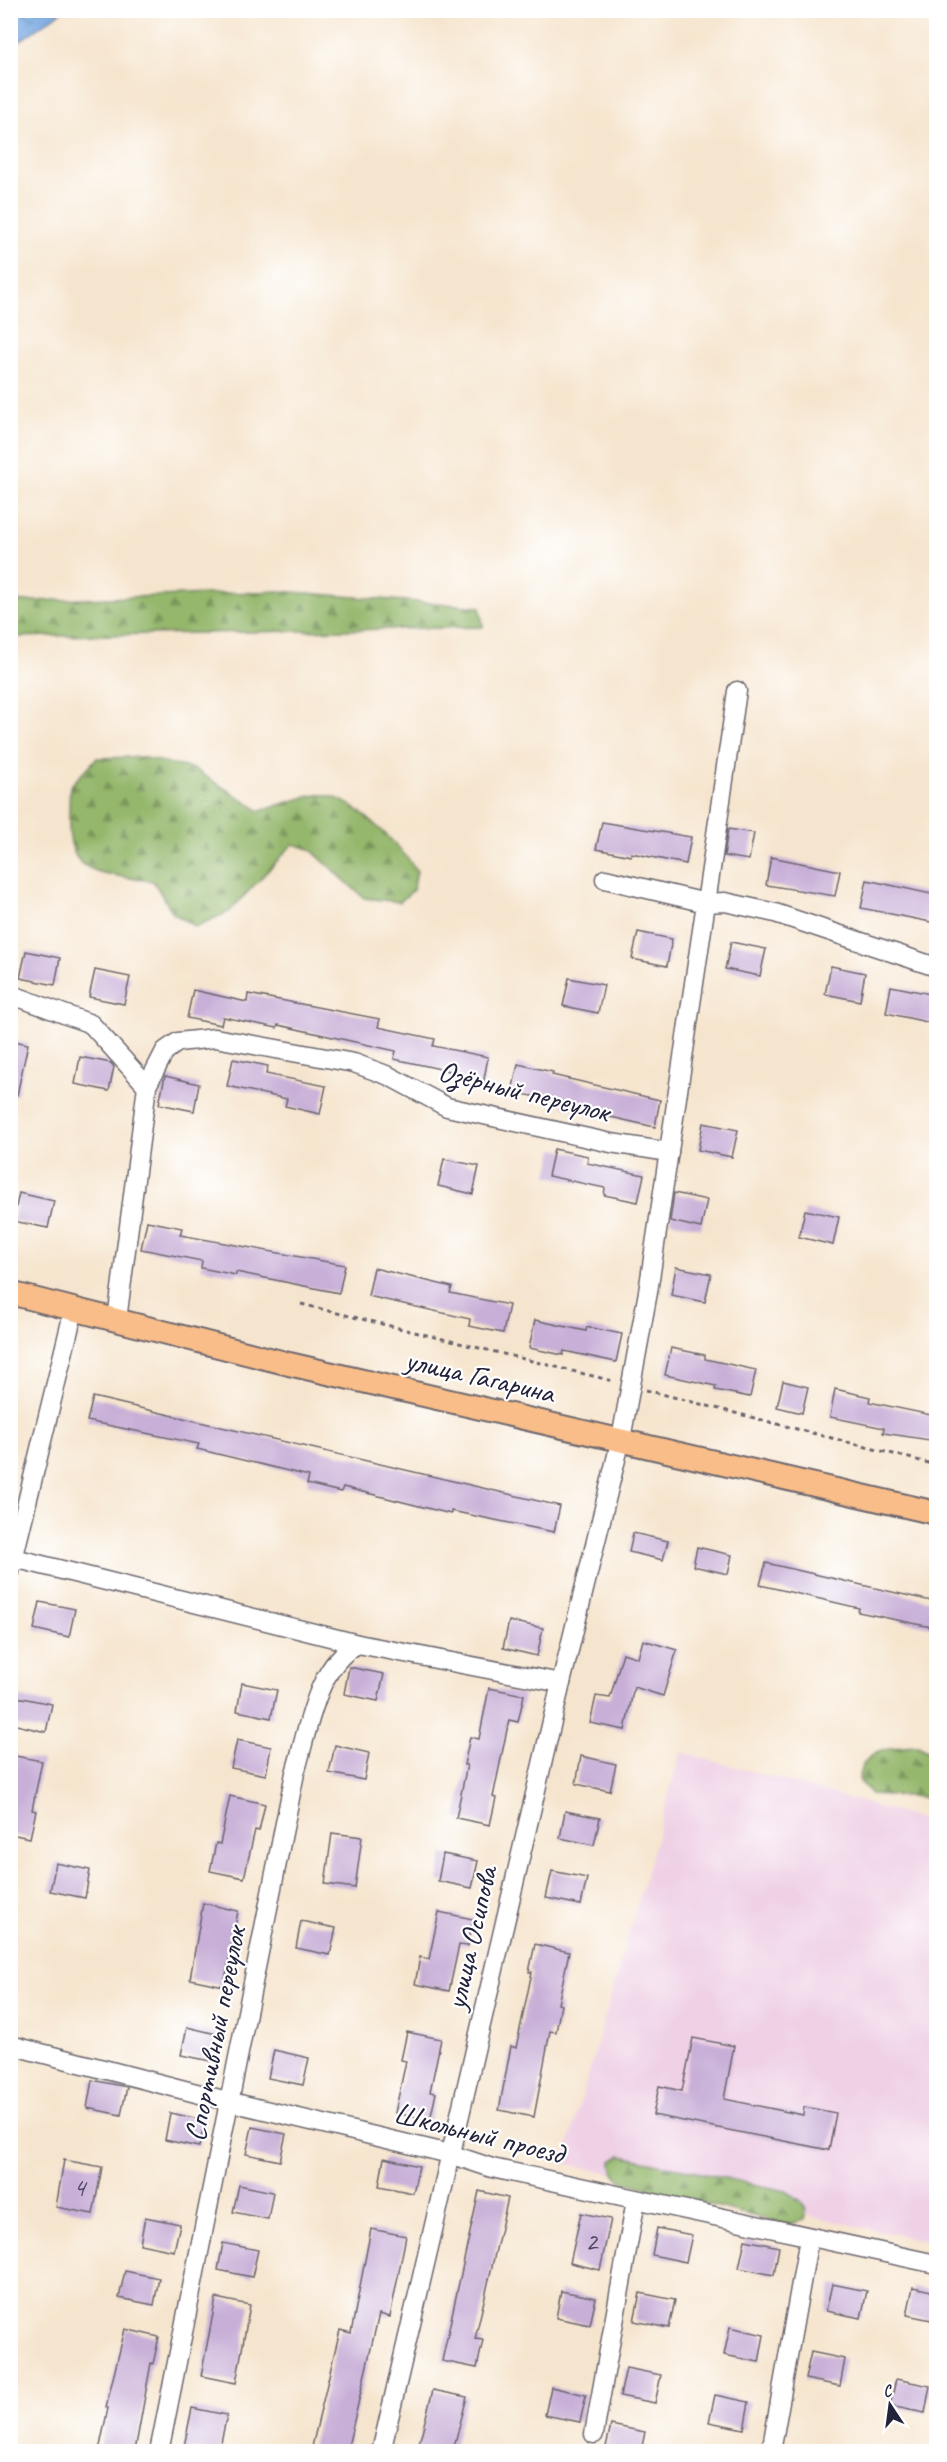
<svg xmlns="http://www.w3.org/2000/svg" width="947" height="2462" font-family="Caveat,sans-serif">
<style>
.built{fill:#efd0e5}
.forest{fill:url(#forest-firs);stroke:#5b6c54;stroke-width:1.5}
.water{fill:url(#water-ripples);stroke:#4b648d;stroke-width:1.5}
.building{fill:#c8afd7}
.lines{fill:none;stroke-linecap:round;stroke-linejoin:round}
.minor-casing{stroke:#6c666e;stroke-width:21}
.major-casing{stroke:#6c666e;stroke-width:26}
.path{stroke:#6c666e;stroke-width:3;stroke-dasharray:4.5 4.5;stroke-linecap:butt}
.minor{stroke:#fff;stroke-width:18}
.major{stroke:#f8bd89;stroke-width:22}
.labels{text-anchor:middle;dominant-baseline:central;stroke-width:4.5;stroke-linejoin:round;paint-order:stroke}
.number-label{font-size:27px;fill:#4c4562}
.street-label{font-size:30px;fill:#22223b;stroke:#fff}
</style>
<defs>
<pattern id="forest-firs" width="22" height="20" patternUnits="userSpaceOnUse" patternTransform="scale(1.5)"><rect width="22" height="20" fill="#94b76c"/><path d="M5 1l3.5 6h-7zM16 11l3.5 6h-7z" fill="#78945a"/></pattern>
<pattern id="water-ripples" width="26" height="14" patternUnits="userSpaceOnUse" patternTransform="scale(1.5)"><rect width="26" height="14" fill="#74a6df"/><path d="M2 4q2-2 4 0t4 0M15 11q2-2 4 0t4 0" fill="none" stroke="#5f87b6"/></pattern>
</defs>
<rect width="100%" height="100%" fill="#fff"/>
<filter id="ink" filterUnits="userSpaceOnUse"><feTurbulence type="fractalNoise" baseFrequency=".0167" numOctaves="2"/><feDisplacementMap in="SourceGraphic" scale="12" xChannelSelector="R" yChannelSelector="G"/><feConvolveMatrix kernelMatrix="1 2 1 2 8 2 1 2 1" color-interpolation-filters="sRGB"/></filter>
<filter id="wash" filterUnits="userSpaceOnUse"><feTurbulence type="fractalNoise" baseFrequency=".008" numOctaves="4" result="noise"/><feDisplacementMap in="SourceGraphic" scale="24" xChannelSelector="R" yChannelSelector="G"/><feGaussianBlur stdDeviation="1.35" result="paint"/><feColorMatrix in="noise" values="0 0 0 0 0 0 0 0 0 0 0 0 0 0 0 0 0 1.4 0 .05"/><feComposite in="paint" operator="in"/></filter>
<g filter="url(#wash)">
<rect width="100%" height="100%" fill="#f6e5ce"/>
<polygon class="built" points="681,1752 936,1823 936,2243 563,2163"/>
<g class="forest">
<polygon points="280,591 480,607 483,627 11,637 11,602"/>
<path d="M141 757 194 769 260 811C278 806 299 797 318 795 349 792 400 846 417 871L413 890 400 902 364 898 310 849 293 844 229 912 195 927 173 913 153 881C73 871 65 870 70 786L97 758Z"/>
<path d="M918 1746 936 1756V1805L923 1797 871 1794 859 1780C860 1749 893 1747 918 1746Z"/>
<path d="M621 2156 786 2191C799 2199 809 2203 805 2220L787 2225 627 2183C615 2178 612 2174 612 2161Z"/>
</g>
<polygon class="water" points="11,10 62,10 62,11 11,47"/>
<g id="blocks">
<g class="building">
<polygon points="602,822 691,837 686,864 631,853 631,856 596,849"/>
<polygon points="728,829 754,833 749,860 724,856"/>
<polygon points="771,857 840,871 835,896 766,885"/>
<polygon points="867,880 936,895 936,923 861,908"/>
<polygon points="638,932 672,939 667,966 632,959"/>
<polygon points="731,942 766,949 760,976 725,969"/>
<polygon points="26,951 60,958 55,985 20,978"/>
<polygon points="831,966 865,973 860,1001 825,994"/>
<polygon points="95,970 130,977 124,1004 89,997"/>
<polygon points="569,978 604,985 598,1013 563,1006"/>
<polygon points="891,986 936,995 936,1024 886,1013"/>
<polygon points="193,990 247,1002 248,994 380,1019 378,1027 435,1039 433,1046 488,1057 483,1085 448,1078 450,1071 394,1059 396,1051 278,1025 277,1028 223,1017 221,1025 187,1018"/>
<polygon points="10,1040 28,1044 17,1095 10,1095"/>
<polygon points="80,1057 111,1063 114,1067 109,1091 75,1084"/>
<polygon points="233,1059 268,1066 266,1074 326,1086 320,1114 285,1106 287,1099 227,1086"/>
<polygon points="518,1064 553,1072 552,1075 660,1100 655,1127 562,1106 563,1102 512,1092"/>
<polygon points="165,1076 199,1084 194,1111 159,1104"/>
<polygon points="703,1123 738,1130 732,1157 698,1150"/>
<polygon points="554,1149 588,1156 587,1163 644,1175 638,1202 604,1195 605,1188 548,1176"/>
<polygon points="444,1159 479,1166 473,1194 438,1186"/>
<polygon points="19,1193 54,1201 48,1228 13,1221"/>
<polygon points="674,1193 707,1200 701,1228 670,1221"/>
<polygon points="805,1210 839,1217 833,1245 799,1237"/>
<polygon points="147,1221 182,1228 180,1235 345,1265 339,1293 236,1272 236,1275 201,1268 202,1261 141,1249"/>
<polygon points="676,1267 711,1274 705,1302 671,1295"/>
<polygon points="374,1268 452,1287 450,1293 509,1305 503,1333 469,1326 470,1319 368,1296"/>
<polygon points="535,1320 586,1331 587,1327 622,1334 616,1362 564,1351 563,1355 529,1348"/>
<polygon points="671,1348 705,1355 705,1359 756,1370 750,1397 715,1390 716,1386 665,1375"/>
<polygon points="783,1381 808,1387 802,1413 777,1407"/>
<polygon points="835,1389 870,1397 869,1402 936,1416 936,1441 883,1433 884,1428 830,1417"/>
<polygon points="93,1397 560,1506 554,1532 451,1511 451,1514 343,1487 341,1492 307,1484 309,1476 197,1449 199,1444 87,1421"/>
<polygon points="633,1533 668,1541 663,1560 629,1552"/>
<polygon points="697,1547 732,1555 728,1574 693,1566"/>
<polygon points="766,1563 936,1602 936,1628 858,1612 859,1608 760,1585"/>
<polygon points="40,1602 75,1609 69,1637 34,1629"/>
<polygon points="509,1621 543,1628 537,1656 503,1648"/>
<polygon points="643,1640 677,1650 663,1696 634,1687 625,1730 590,1723 596,1696 610,1698 623,1653 638,1658"/>
<polygon points="349,1667 384,1674 378,1701 344,1694"/>
<polygon points="242,1683 277,1690 271,1718 237,1711"/>
<polygon points="489,1688 524,1695 518,1722 509,1720 493,1797 496,1798 490,1825 456,1818 467,1765 464,1765 470,1737 479,1739"/>
<polygon points="17,1697 52,1704 46,1732 12,1724"/>
<polygon points="237,1740 271,1747 266,1775 231,1768"/>
<polygon points="335,1745 369,1753 364,1780 329,1773"/>
<polygon points="10,1755 42,1761 32,1810 36,1811 30,1838 10,1834"/>
<polygon points="581,1756 616,1764 610,1791 576,1784"/>
<polygon points="230,1796 265,1804 259,1831 255,1830 244,1878 210,1871 216,1843 220,1844"/>
<polygon points="565,1811 600,1818 594,1845 560,1838"/>
<polygon points="332,1833 362,1837 355,1888 325,1884"/>
<polygon points="443,1854 478,1861 472,1888 438,1881"/>
<polygon points="56,1863 90,1870 85,1898 50,1891"/>
<polygon points="552,1871 587,1878 581,1905 546,1898"/>
<polygon points="203,1903 238,1911 224,1986 190,1979"/>
<polygon points="439,1912 473,1919 468,1946 459,1945 449,1991 415,1984 420,1957 429,1959"/>
<polygon points="301,1921 336,1928 330,1955 296,1948"/>
<polygon points="535,1944 569,1952 558,2004 561,2005 556,2032 550,2031 534,2117 499,2110 511,2046 516,2048 532,1972 529,1972"/>
<polygon points="187,2027 221,2035 216,2062 181,2055"/>
<polygon points="407,2032 441,2039 430,2092 436,2093 430,2120 395,2113 406,2061 401,2060"/>
<polygon points="693,2038 734,2046 724,2099 803,2115 804,2107 836,2113 829,2150 653,2115 659,2086 682,2091"/>
<polygon points="274,2050 309,2058 303,2085 268,2078"/>
<polygon points="92,2080 127,2087 121,2115 87,2108"/>
<polygon points="170,2113 205,2120 199,2147 165,2140"/>
<polygon points="252,2127 286,2134 280,2161 246,2154"/>
<polygon points="384,2158 419,2166 413,2193 379,2186"/>
<polygon points="64,2160 102,2167 93,2214 56,2207"/>
<polygon points="239,2185 273,2192 268,2219 233,2212"/>
<polygon points="479,2191 508,2198 475,2339 483,2340 477,2368 442,2361"/>
<polygon points="581,2213 611,2219 600,2270 570,2263"/>
<polygon points="145,2217 180,2224 174,2251 140,2244"/>
<polygon points="657,2228 692,2235 686,2262 652,2255"/>
<polygon points="371,2229 406,2236 390,2317 379,2314 347,2451 311,2451 340,2330 351,2333"/>
<polygon points="745,2240 779,2247 774,2275 739,2268"/>
<polygon points="223,2243 258,2250 252,2277 218,2270"/>
<polygon points="125,2271 159,2278 154,2305 119,2298"/>
<polygon points="832,2284 867,2291 861,2318 826,2311"/>
<polygon points="913,2287 936,2292 936,2321 907,2315"/>
<polygon points="561,2291 596,2298 590,2325 556,2318"/>
<polygon points="640,2293 675,2300 669,2328 634,2321"/>
<polygon points="216,2298 250,2305 236,2383 201,2376"/>
<polygon points="730,2327 764,2335 759,2362 724,2355"/>
<polygon points="125,2329 159,2337 153,2364 151,2363 135,2451 99,2451 108,2408 106,2407"/>
<polygon points="811,2352 845,2359 840,2386 805,2379"/>
<polygon points="626,2368 661,2375 655,2403 620,2396"/>
<polygon points="896,2379 930,2386 925,2413 890,2406"/>
<polygon points="551,2387 586,2395 580,2422 545,2415"/>
<polygon points="433,2390 467,2397 453,2451 417,2451"/>
<polygon points="715,2395 749,2402 744,2429 709,2422"/>
<polygon points="192,2408 227,2415 219,2451 183,2451"/>
<polygon points="611,2425 645,2432 641,2451 605,2451"/>
</g>
</g>
</g>
<g filter="url(#ink)">
<use href="#blocks" fill-opacity="0" stroke="#6c666e" stroke-width="1.5"/>
<g class="lines">
<defs>
<g id="minor">
<polyline points="605,879 706,903 737,691"/>
<polyline points="10,994 91,1024 147,1086"/>
<polyline points="117,1320 147,1086 165,1051 178,1042 215,1038 354,1063 389,1076 447,1107 611,1143 669,1152"/>
<polyline points="14,1558 358,1644 561,1683"/>
<polyline points="10,1572 74,1309"/>
<polyline points="10,2045 231,2102 450,2154 492,2168 936,2264"/>
<polyline points="594,2434 636,2200"/>
<path d="M159 2452 295 1773C308 1731 316 1665 358 1644"/>
<polyline points="381,2452 561,1683 621,1439 648,1292 706,903 725,902 775,913 936,967"/>
<polyline points="771,2452 809,2238"/>
</g>
<polyline id="major" points="10,1293 289,1364 936,1513"/>
</defs>
<use href="#minor" class="minor-casing"/>
<use href="#major" class="major-casing"/>
<g class="path">
<polyline points="301,1304 613,1381"/>
<polyline points="646,1390 936,1465"/>
</g>
<use href="#minor" class="minor"/>
<use href="#major" class="major"/>
</g>
</g>
<g class="labels">
<g class="number-label">
<text x="79" y="2187">4</text>
<text x="591" y="2241">2</text>
</g>
<g class="street-label">
<text transform="translate(524 1091) rotate(14)">Озёрный переулок</text>
<text transform="translate(480 1376) rotate(13)">улица Гагарина</text>
<text transform="translate(471 1938) rotate(-77)">улица Осипова</text>
<text transform="translate(215 2034) rotate(-79)">Спортивный переулок</text>
<text transform="translate(479 2133) rotate(14)">Школьный проезд</text>
</g>
</g>
<rect width="947" height="2462" fill="none" stroke="#fff" stroke-width="36"/>
<g transform="translate(890 2405) rotate(347)" stroke="#ffffff" stroke-width="4.5" paint-order="stroke">
<path d="M0-4.5L10 22L0 15L-10 22Z" fill="#22223b"/>
<text y="-9" font-size="16" font-weight="bold" text-anchor="middle" fill="#22223b">С</text>
</g>
</svg>
